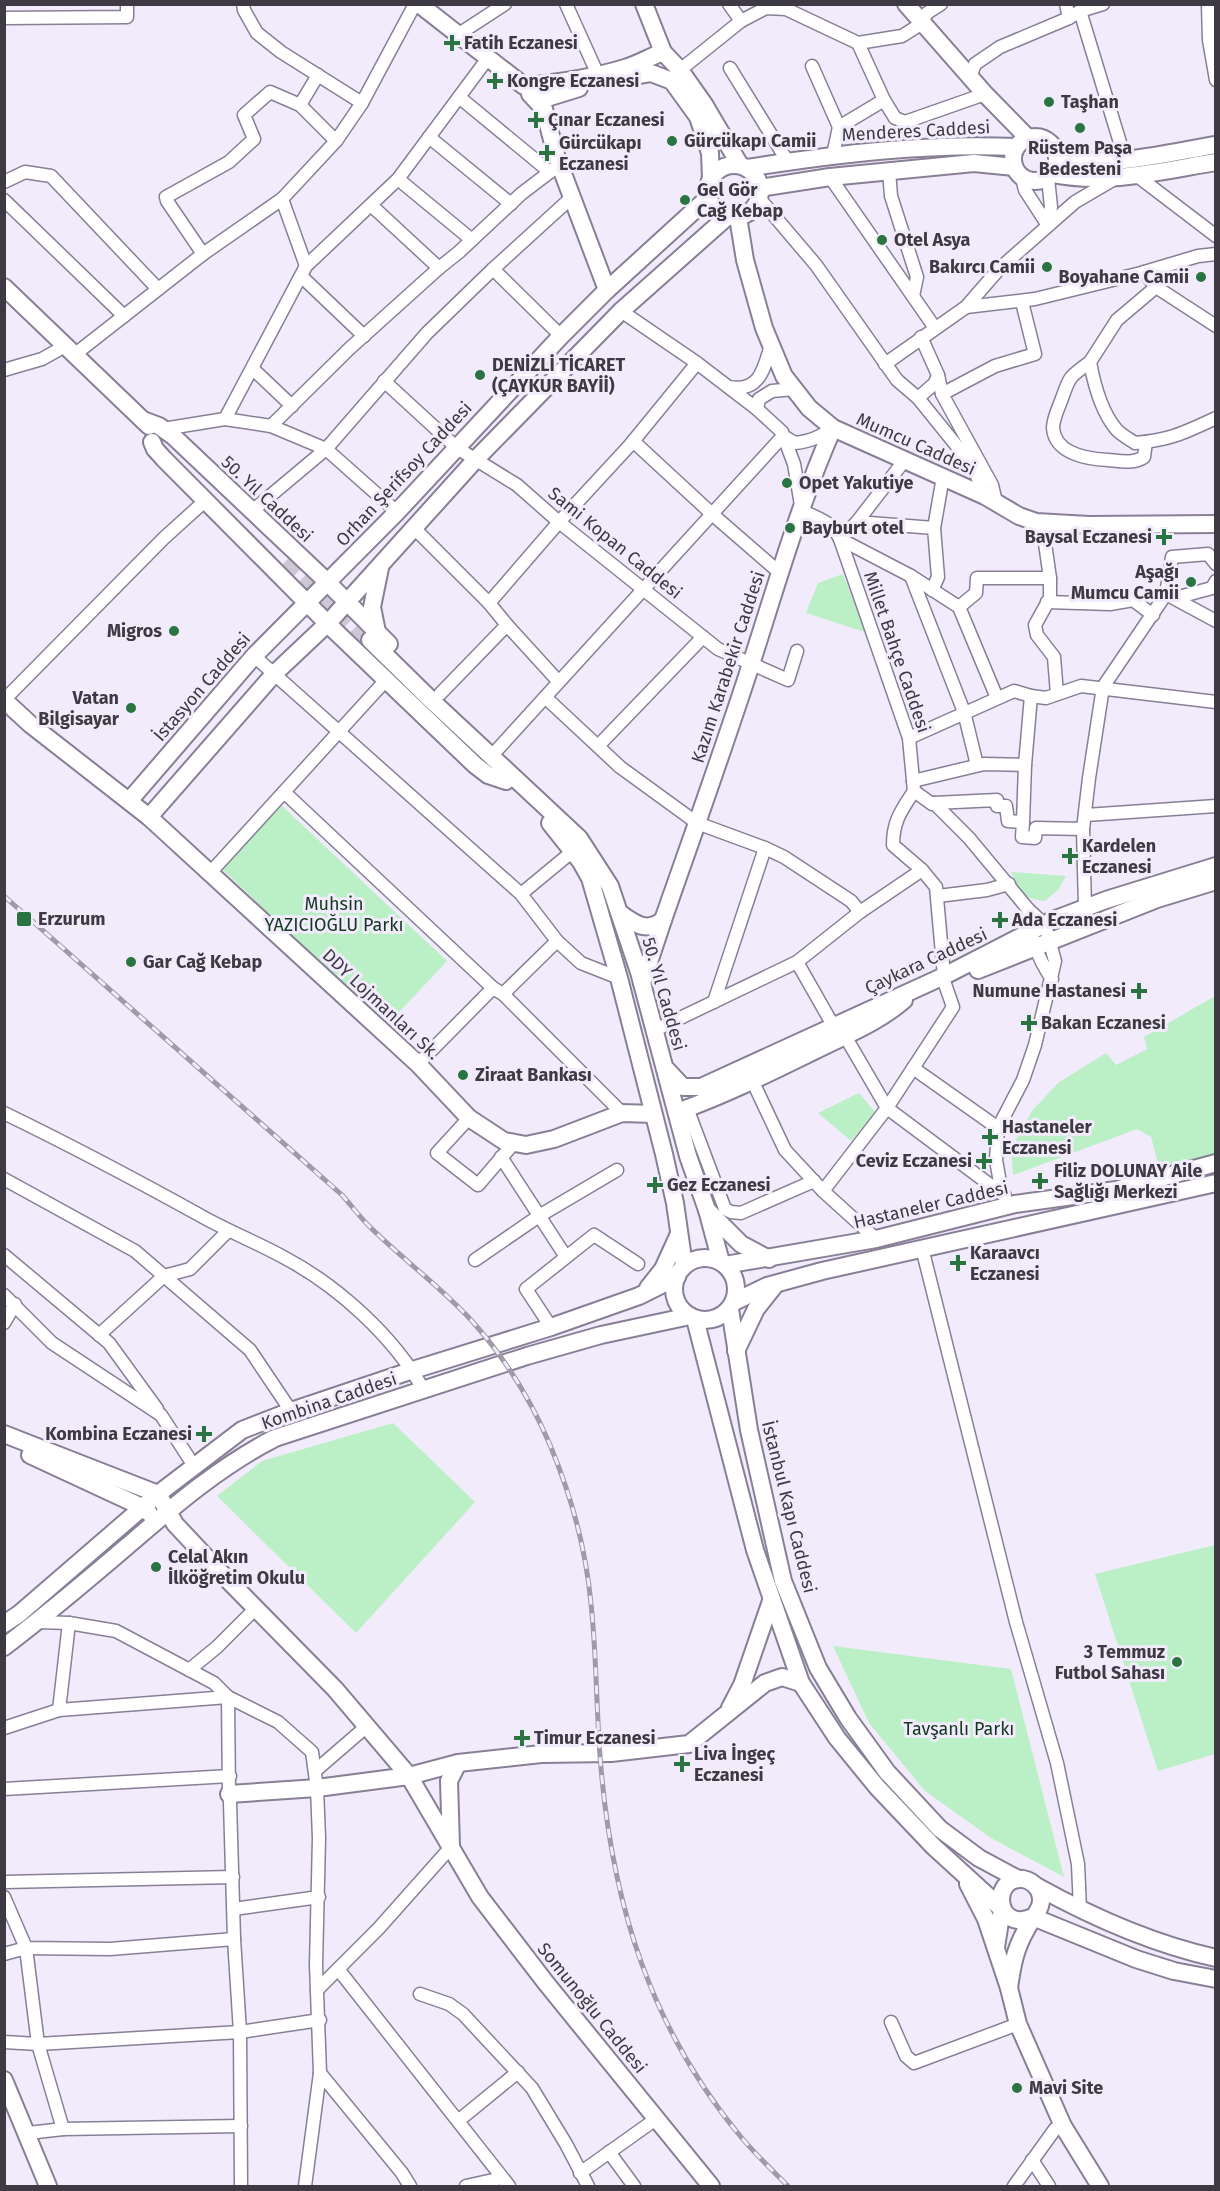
<svg xmlns="http://www.w3.org/2000/svg" width="1220" height="2191" font-family="'Fira Sans',sans-serif">
<style>
.green{fill:#bbf0c6}
.lines{fill:none;stroke-linecap:round;stroke-linejoin:round}
.secondary-tunnel{stroke:#cdc8d6;stroke-width:16;stroke-dasharray:16 8;stroke-linecap:butt}
.street-casing{stroke:#887f97;stroke-width:15}
.secondary-casing{stroke:#887f97;stroke-width:20}
.street{stroke:#fff;stroke-width:12}
.secondary{stroke:#fff;stroke-width:16}
.rail-casing{stroke:#9e9aa7;stroke-width:5}
.rail{stroke:#f1ebfb;stroke-width:3;stroke-dasharray:9;stroke-linecap:butt}
.poi-dot{fill:#2a7442;stroke:#f1ebfb;stroke-width:2}
.labels{text-anchor:middle;dominant-baseline:central;stroke-width:6;stroke-linejoin:round;paint-order:stroke}
.poi-label{font-size:18px;font-weight:bold;fill:#3d3a44;stroke:#f1ebfb;text-anchor:start}
.street-label{font-size:18px;fill:#3d3a44;stroke:#f1ebfb}
.park-label{font-size:18px;fill:#12381e;stroke:#f1ebfb}
</style>
<rect width="100%" height="100%" fill="#f1ebfb"/>
<g class="green">
<polygon points="843,574 865,632 806,613 818,583"/>
<polygon points="280,804 447,961 387,1025 221,868"/>
<path d="M1011 872 1066 876 1059 889 1045 901C1023 899 1019 892 1011 872Z"/>
<polygon points="1215,996 1215,1158 1161,1174 1151,1137 1137,1129 1013,1175 1011,1149 1032,1111 1058,1083 1106,1053 1116,1065 1147,1049 1144,1037"/>
<polygon points="859,1093 875,1112 851,1141 818,1113"/>
<polygon points="393,1423 475,1502 356,1633 217,1496 262,1461"/>
<polygon points="1215,1545 1215,1754 1158,1771 1095,1574"/>
<polygon points="833,1646 1011,1669 1064,1877 991,1838 925,1791 869,1723"/>
</g>
<g class="lines">
<polyline class="secondary-tunnel" points="283,564 366,645"/>
<defs>
<g id="street">
<polyline points="243,4 244,10 257,33 281,52 362,103"/>
<polyline points="566,4 598,75"/>
<polyline points="729,4 741,21"/>
<polyline points="1066,4 1069,18"/>
<polyline points="1208,4 1209,40 1216,80"/>
<polyline points="1080,11 1125,159"/>
<polyline points="4,18 127,17 127,4"/>
<polyline points="459,34 505,4"/>
<polyline points="858,43 884,100 895,118 905,122 985,94"/>
<polyline points="812,66 839,127"/>
<polyline points="730,68 788,162"/>
<polyline points="680,70 741,21 766,8 786,9 858,43 902,36 921,24 927,13 941,4"/>
<polyline points="970,77 975,64 1000,47 1069,18 1080,11 1103,4"/>
<polyline points="459,97 550,172"/>
<polyline points="300,105 336,141"/>
<polyline points="429,137 511,204"/>
<polyline points="833,155 839,127 884,100"/>
<polyline points="889,171 891,196 917,277 913,296"/>
<polyline points="1136,175 1216,236"/>
<polyline points="830,177 935,328"/>
<polyline points="1022,178 1025,190 1047,224"/>
<polyline points="398,179 472,240"/>
<polyline points="4,182 25,172 51,176 158,289"/>
<polyline points="759,198 816,265 897,380 918,398 973,466 980,484 981,494"/>
<polyline points="282,199 306,266"/>
<polyline points="4,200 124,316"/>
<polyline points="372,206 439,268"/>
<polyline points="1047,224 1051,207 1048,178"/>
<polyline points="203,254 167,201 166,197 229,162 254,139 244,115 270,92 300,105 318,75"/>
<polyline points="493,269 561,336"/>
<path d="M1144 272 1156 287 1117 320 1090 362C1094 384 1101 411 1116 429 1120 434 1129 439 1135 443 1170 440 1184 433 1216 418"/>
<polyline points="301,276 364,336"/>
<polyline points="1156,287 1216,326"/>
<polyline points="966,307 1035,299 1141,273 1198,256 1216,254"/>
<path d="M621 311 697 363 757 409 782 432 794 464 802 511C818 518 832 522 840 539L909 738 914 791 932 804 934 803 969 838 1028 909"/>
<polyline points="74,355 203,254 282,199 336,141 362,103 415,4"/>
<path d="M1090 362C1068 378 1070 376 1061 401 1058 409 1053 419 1053 428 1055 454 1088 459 1108 460 1120 461 1134 464 1144 457L1146 442"/>
<polyline points="885,364 966,307 999,269 1075,202 1116,178"/>
<polyline points="253,369 292,406"/>
<polyline points="4,370 42,359 58,350"/>
<polyline points="938,375 942,394 992,485 996,502"/>
<polyline points="384,381 457,448 517,485 559,522 718,649 788,680 797,651"/>
<path d="M729 387C760 393 764 368 771 345"/>
<polyline points="942,394 995,366 1035,354 1022,302"/>
<polyline points="918,398 935,383 938,375 921,337"/>
<polyline points="757,409 759,399 772,391 794,389"/>
<polyline points="225,419 306,266 398,179 488,58"/>
<polyline points="271,426 349,349 439,268 459,252 521,194 559,165"/>
<polyline points="163,429 225,419 271,426 326,449 397,512"/>
<path d="M783 436 795 443C812 441 819 437 833 428"/>
<polyline points="633,441 712,514 780,573"/>
<polyline points="250,510 258,506 326,449 427,333 493,269 571,198"/>
<polyline points="857,522 934,528 938,577 932,590"/>
<polyline points="1042,523 1050,578"/>
<polyline points="934,528 943,477"/>
<polyline points="415,529 489,603 559,522 630,445 697,363"/>
<polyline points="840,539 911,576 959,607 997,698"/>
<polyline points="840,539 857,522 904,461"/>
<polyline points="911,576 964,712 977,765"/>
<polyline points="1166,594 1172,557 1208,554 1216,564"/>
<polyline points="1175,598 1212,588 1216,581"/>
<polyline points="1047,602 1110,604 1133,600 1153,615"/>
<polyline points="489,603 507,625"/>
<polyline points="959,607 976,593 977,578 1050,578 1050,598 1035,625 1037,635 1054,657 1057,694"/>
<polyline points="254,656 521,894 557,941 581,963 619,978"/>
<polyline points="440,694 507,625 558,681"/>
<polyline points="545,697 620,767 697,823 765,848 784,857 851,901 860,912"/>
<polyline points="4,700 164,538 206,500"/>
<polyline points="909,738 1014,691 1031,696 1046,698 1081,686 1216,702"/>
<polyline points="598,746 703,637"/>
<polyline points="497,750 783,436"/>
<polyline points="913,781 984,764 1025,765"/>
<path d="M914 791C901 811 893 821 893 845L922 870 936 887 944 976"/>
<polyline points="284,792 493,988 503,994 622,1113"/>
<polyline points="934,803 997,800 997,806 1006,806 1008,821 1023,822 1022,837 1035,838 1036,828 1083,829"/>
<polyline points="1086,815 1216,806"/>
<polyline points="1023,822 1025,765 1031,696"/>
<polyline points="210,873 386,680"/>
<polyline points="521,894 573,851"/>
<polyline points="938,896 987,890 1009,884"/>
<polyline points="1085,908 1083,829 1089,778 1103,687 1166,594 1216,621"/>
<polyline points="797,962 834,1027"/>
<polyline points="503,994 557,941"/>
<polyline points="714,1002 765,848"/>
<polyline points="655,1030 797,962 860,912 922,870"/>
<polyline points="845,1036 887,1108 1005,1196"/>
<polyline points="418,1064 493,988"/>
<polyline points="913,1068 998,1128"/>
<polyline points="752,1080 785,1150 823,1191 876,1239"/>
<polyline points="687,1108 725,1209 731,1212 741,1213 814,1181"/>
<path d="M4 1113C72 1146 138 1181 203 1217 230 1232 258 1243 285 1258 338 1286 394 1337 423 1389"/>
<polyline points="469,1118 437,1153 478,1185 514,1143"/>
<polyline points="501,1157 566,1257"/>
<polyline points="4,1179 135,1251 250,1350 291,1411"/>
<polyline points="823,1191 887,1108 953,1007 945,984"/>
<path d="M1002 1194 996 1160 998 1128 1023 1080 1035 1045 1055 961 1045 925 1028 909C1030 935 1037 958 1052 979"/>
<polyline points="922,1248 1016,1622 1057,1763 1078,1864 1080,1909"/>
<polyline points="4,1255 109,1343 157,1409"/>
<polyline points="475,1260 539,1216 617,1170"/>
<polyline points="4,1295 52,1343 161,1415 194,1466"/>
<polyline points="4,1323 15,1304"/>
<polyline points="551,1327 526,1289 594,1235 638,1264"/>
<polyline points="99,1335 164,1276 190,1269 228,1231"/>
<polyline points="38,1622 69,1623 116,1631 214,1683 228,1697 229,1794 230,1802 234,1939 240,2032 241,2186"/>
<polyline points="189,1670 217,1647 255,1609"/>
<polyline points="59,1710 69,1623"/>
<polyline points="4,1728 59,1710 228,1697 278,1722 312,1752 317,1788 319,1838 316,1965 320,2073"/>
<polyline points="315,1771 367,1726"/>
<polyline points="4,1789 230,1776"/>
<polyline points="4,1882 233,1877"/>
<polyline points="4,1897 26,1948 110,1949 234,1939"/>
<polyline points="234,1909 319,1897"/>
<polyline points="4,1954 26,1948 38,2044 63,2129"/>
<polyline points="338,1969 509,2186"/>
<polyline points="317,1990 379,1928 451,1847"/>
<polyline points="420,1994 449,2004 463,2014 532,2088 566,2144 588,2186"/>
<polyline points="891,2022 906,2056 914,2063 1018,2024"/>
<polyline points="4,2042 38,2044 240,2032 320,2020"/>
<polyline points="458,2121 518,2072"/>
<polyline points="28,2133 63,2129 241,2126"/>
<polyline points="609,2152 634,2186"/>
<polyline points="1032,2160 1049,2186"/>
<polyline points="580,2173 656,2119"/>
<polyline points="305,2186 320,2073 402,2173 410,2186"/>
<polyline points="466,2186 502,2178"/>
<polyline points="1014,2186 1055,2129 1063,2126"/>
</g>
<g id="secondary">
<path d="M419 4 524 86C558 83 592 78 625 68 638 64 650 57 663 52"/>
<polyline points="644,4 663,52 680,70 704,104 740,165"/>
<polyline points="906,4 985,94 1028,138"/>
<polyline points="618,79 651,73 672,81 698,117 710,153 711,179"/>
<polyline points="530,94 544,109 556,155 607,290"/>
<polyline points="537,101 579,88"/>
<circle cx="1035" cy="159" r="22"/>
<path d="M1057 154C1098 172 1171 152 1216 145"/>
<circle cx="734" cy="191" r="26"/>
<path d="M747 168C836 154 926 143 1016 147"/>
<path d="M1052 174C1107 185 1161 171 1216 162"/>
<polyline points="760,188 830,177 974,163 1014,167"/>
<polyline points="738,217 745,260 764,328 784,376 809,408 833,428 985,496 1019,516 1036,522 1089,525 1216,524"/>
<polyline points="4,287 149,426"/>
<polyline points="143,420 159,426 173,436 321,576 389,644"/>
<polyline points="152,442 155,449 164,459 335,631 475,765 488,775 506,781"/>
<polyline points="377,632 372,607 380,568"/>
<polyline points="370,640 431,700 579,838 610,886 639,972 688,1156 707,1210 721,1262"/>
<polyline points="4,700 30,724 149,817 418,1064 469,1118 504,1141 526,1145 554,1139 622,1113 653,1114"/>
<polyline points="129,801 254,656 397,512 561,336 607,290 709,197"/>
<polyline points="149,817 274,674 328,623 477,458 621,311 728,216"/>
<polyline points="550,823 581,862 590,878 619,978 664,1154 675,1203 684,1266"/>
<path d="M621 914C635 924 647 933 663 920L642 983"/>
<path d="M663 920C693 834 724 748 752 661 777 583 800 503 833 428"/>
<polyline points="978,970 1157,899 1216,881"/>
<polyline points="667,1070 683,1087 701,1087 944,976 1053,920 1106,900 1216,866"/>
<path d="M677 1112C725 1095 771 1072 816 1050 846 1035 879 1022 904 1000"/>
<polyline points="707,1210 741,1244 769,1259"/>
<circle cx="705" cy="1289" r="31"/>
<polyline points="725,1265 876,1239 1015,1204 1116,1190 1216,1163"/>
<polyline points="648,1288 663,1269 678,1236"/>
<polyline points="734,1302 767,1286 822,1271 1216,1183"/>
<polyline points="730,1309 749,1430 783,1581 818,1668 848,1718 887,1772 940,1829 979,1858 1018,1879"/>
<polyline points="695,1319 755,1550 801,1683 837,1738 877,1787 933,1846 1002,1909 996,1947"/>
<polyline points="736,1351 756,1309 775,1285"/>
<polyline points="4,1434 158,1494 175,1524 221,1573 335,1689 409,1776 480,1897 546,1983 711,2186"/>
<polyline points="30,1455 142,1507 149,1513"/>
<polyline points="4,1624 19,1614 158,1494 242,1430 291,1411 413,1370 551,1327 639,1296 677,1277"/>
<path d="M4 1647C48 1614 90 1578 131 1543 176 1504 222 1465 275 1438L527 1356 601 1335 690 1316"/>
<polyline points="730,1708 742,1685 771,1601"/>
<polyline points="229,1794 317,1788 409,1776 458,1763 541,1754 611,1753 689,1744 765,1683 782,1677 801,1683"/>
<polyline points="451,1846 449,1781 458,1763"/>
<polyline points="968,1884 986,1919 1009,1988 1018,2024 1063,2126 1100,2186"/>
<path d="M1036 1886C1092 1917 1153 1944 1216 1958"/>
<path d="M1009 1988C1012 1966 1015 1949 1026 1930 1030 1922 1037 1914 1040 1906 1042 1900 1041 1894 1038 1889 1034 1883 1029 1880 1023 1879 990 1876 995 1934 1033 1917L1136 1959 1174 1971 1216 1979"/>
<polyline points="4,2080 48,2186"/>
</g>
</defs>
<use href="#street" class="street-casing"/>
<use href="#secondary" class="secondary-casing"/>
<use href="#street" class="street"/>
<use href="#secondary" class="secondary"/>
<defs>
<path id="rail" d="M4 896 342 1195C351 1205 359 1216 368 1225 401 1258 440 1286 472 1321 505 1358 531 1400 550 1445 571 1495 586 1549 591 1604 597 1658 596 1713 601 1768 613 1906 651 2029 741 2137 756 2155 772 2170 788 2186"/>
</defs>
<use href="#rail" class="rail-casing"/>
<use href="#rail" class="rail"/>
</g>
<g class="poi-dot">
<path d="M449 34h6v6h6v6h-6v6h-6v-6h-6v-6h6z"/>
<path d="M492 72h6v6h6v6h-6v6h-6v-6h-6v-6h6z"/>
<circle cx="1049" cy="102" r="6"/>
<path d="M533 111h6v6h6v6h-6v6h-6v-6h-6v-6h6z"/>
<circle cx="1080" cy="128" r="6"/>
<circle cx="672" cy="141" r="6"/>
<path d="M544 144h6v6h6v6h-6v6h-6v-6h-6v-6h6z"/>
<circle cx="685" cy="200" r="6"/>
<circle cx="882" cy="240" r="6"/>
<circle cx="1047" cy="267" r="6"/>
<circle cx="1201" cy="277" r="6"/>
<circle cx="480" cy="375" r="6"/>
<circle cx="787" cy="483" r="6"/>
<circle cx="790" cy="528" r="6"/>
<path d="M1161 528h6v6h6v6h-6v6h-6v-6h-6v-6h6z"/>
<circle cx="1191" cy="582" r="6"/>
<circle cx="174" cy="631" r="6"/>
<circle cx="131" cy="708" r="6"/>
<path d="M1067 847h6v6h6v6h-6v6h-6v-6h-6v-6h6z"/>
<rect x="16" y="911" width="16" height="16" rx="3"/>
<path d="M997 911h6v6h6v6h-6v6h-6v-6h-6v-6h6z"/>
<circle cx="131" cy="962" r="6"/>
<path d="M1136 982h6v6h6v6h-6v6h-6v-6h-6v-6h6z"/>
<path d="M1026 1014h6v6h6v6h-6v6h-6v-6h-6v-6h6z"/>
<circle cx="463" cy="1075" r="6"/>
<path d="M987 1128h6v6h6v6h-6v6h-6v-6h-6v-6h6z"/>
<path d="M981 1152h6v6h6v6h-6v6h-6v-6h-6v-6h6z"/>
<path d="M1037 1172h6v6h6v6h-6v6h-6v-6h-6v-6h6z"/>
<path d="M652 1176h6v6h6v6h-6v6h-6v-6h-6v-6h6z"/>
<path d="M955 1254h6v6h6v6h-6v6h-6v-6h-6v-6h6z"/>
<path d="M201 1425h6v6h6v6h-6v6h-6v-6h-6v-6h6z"/>
<circle cx="156" cy="1567" r="6"/>
<circle cx="1177" cy="1662" r="6"/>
<path d="M519 1729h6v6h6v6h-6v6h-6v-6h-6v-6h6z"/>
<path d="M679 1755h6v6h6v6h-6v6h-6v-6h-6v-6h6z"/>
<circle cx="1017" cy="2088" r="6"/>
</g>
<g class="labels">
<g class="poi-label">
<text x="464" y="43">Fatih Eczanesi</text>
<text x="507" y="81">Kongre Eczanesi</text>
<text x="1061" y="102">Taşhan</text>
<text x="548" y="120">Çınar Eczanesi</text>
<text x="684" y="141">Gürcükapı Camii</text>
<text x="559" y="143">Gürcükapı<tspan x="559" dy="21">Eczanesi</tspan></text>
<text x="1080" y="148" text-anchor="middle">Rüstem Paşa<tspan x="1080" dy="21">Bedesteni</tspan></text>
<text x="697" y="190">Gel Gör<tspan x="697" dy="21">Cağ Kebap</tspan></text>
<text x="894" y="240">Otel Asya</text>
<text x="1035" y="267" text-anchor="end">Bakırcı Camii</text>
<text x="1189" y="277" text-anchor="end">Boyahane Camii</text>
<text x="492" y="365">DENİZLİ TİCARET<tspan x="492" dy="21">(ÇAYKUR BAYİİ)</tspan></text>
<text x="799" y="483">Opet Yakutiye</text>
<text x="802" y="528">Bayburt otel</text>
<text x="1152" y="537" text-anchor="end">Baysal Eczanesi</text>
<text x="1179" y="572" text-anchor="end">Aşağı<tspan x="1179" dy="21">Mumcu Camii</tspan></text>
<text x="162" y="631" text-anchor="end">Migros</text>
<text x="119" y="698" text-anchor="end">Vatan<tspan x="119" dy="21">Bilgisayar</tspan></text>
<text x="1082" y="846">Kardelen<tspan x="1082" dy="21">Eczanesi</tspan></text>
<text x="38" y="919">Erzurum</text>
<text x="1012" y="920">Ada Eczanesi</text>
<text x="143" y="962">Gar Cağ Kebap</text>
<text x="1126" y="991" text-anchor="end">Numune Hastanesi</text>
<text x="1041" y="1023">Bakan Eczanesi</text>
<text x="475" y="1075">Ziraat Bankası</text>
<text x="1002" y="1127">Hastaneler<tspan x="1002" dy="21">Eczanesi</tspan></text>
<text x="972" y="1161" text-anchor="end">Ceviz Eczanesi</text>
<text x="1054" y="1171">Filiz DOLUNAY Aile<tspan x="1054" dy="21">Sağlığı Merkezi</tspan></text>
<text x="667" y="1185">Gez Eczanesi</text>
<text x="970" y="1253">Karaavcı<tspan x="970" dy="21">Eczanesi</tspan></text>
<text x="192" y="1434" text-anchor="end">Kombina Eczanesi</text>
<text x="168" y="1557">Celal Akın<tspan x="168" dy="21">İlköğretim Okulu</tspan></text>
<text x="1165" y="1652" text-anchor="end">3 Temmuz<tspan x="1165" dy="21">Futbol Sahası</tspan></text>
<text x="534" y="1738">Timur Eczanesi</text>
<text x="694" y="1754">Liva İngeç<tspan x="694" dy="21">Eczanesi</tspan></text>
<text x="1029" y="2088">Mavi Site</text>
</g>
<g class="street-label">
<text transform="translate(916 131) rotate(-3)">Menderes Caddesi</text>
<text transform="translate(916 444) rotate(24)">Mumcu Caddesi</text>
<text transform="translate(404 474) rotate(-47)">Orhan Şerifsoy Caddesi</text>
<text transform="translate(267 499) rotate(43)">50. Yıl Caddesi</text>
<text transform="translate(615 543) rotate(39)">Sami Kopan Caddesi</text>
<text transform="translate(897 652) rotate(71)">Millet Bahçe Caddesi</text>
<text transform="translate(728 667) rotate(-72)">Kazım Karabekir Caddesi</text>
<text transform="translate(202 687) rotate(-49)">İstasyon Caddesi</text>
<text transform="translate(926 961) rotate(-25)">Çaykara Caddesi</text>
<text transform="translate(664 994) rotate(74)">50. Yıl Caddesi</text>
<text transform="translate(381 1004) rotate(43)">DDY Lojmanları Sk.</text>
<text transform="translate(931 1205) rotate(-13)">Hastaneler Caddesi</text>
<text transform="translate(329 1401) rotate(-19)">Kombina Caddesi</text>
<text transform="translate(789 1507) rotate(76)">İstanbul Kapı Caddesi</text>
<text transform="translate(592 2008) rotate(51)">Somunoğlu Caddesi</text>
</g>
<g class="park-label">
<text x="334" y="904">Muhsin<tspan x="334" dy="21">YAZICIOĞLU Parkı</tspan></text>
<text x="959" y="1729">Tavşanlı Parkı</text>
</g>
</g>
<rect width="1220" height="2191" fill="none" stroke="#3d3a44" stroke-width="12"/>
</svg>
